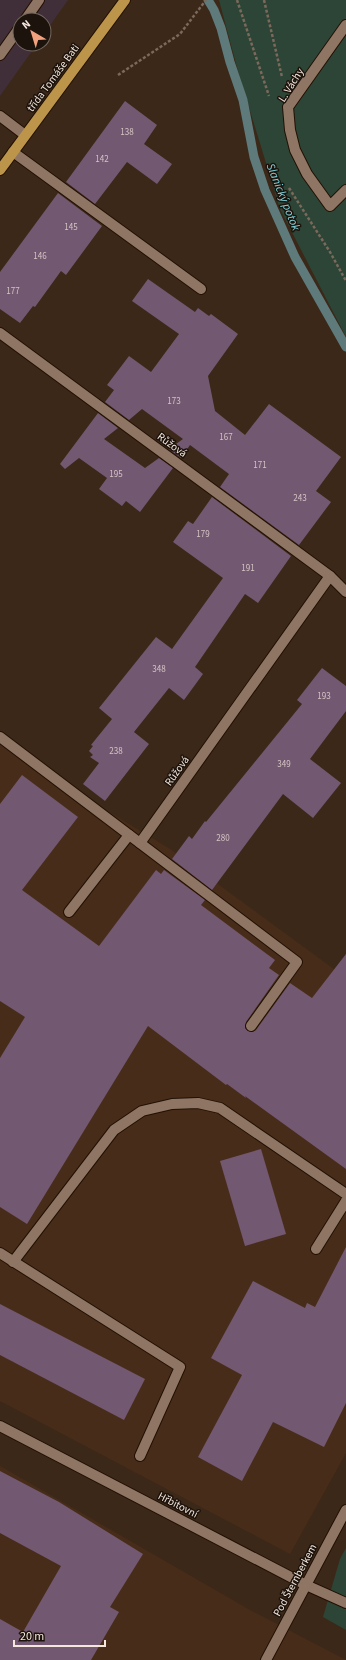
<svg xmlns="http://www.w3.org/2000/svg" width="346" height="1660" font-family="'Source Sans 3',sans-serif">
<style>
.commercial{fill:#402e38}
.built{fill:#472d19}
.green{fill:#2d4536}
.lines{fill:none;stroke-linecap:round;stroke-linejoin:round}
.stream{stroke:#5e7a7b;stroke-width:9}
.building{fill:#725871}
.service-casing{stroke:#221003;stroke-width:12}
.minor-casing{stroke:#221003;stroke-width:12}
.primary-casing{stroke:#221003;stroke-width:12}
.path{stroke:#7b695c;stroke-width:2.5;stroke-dasharray:3 2;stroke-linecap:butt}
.service{stroke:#8e7564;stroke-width:10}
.minor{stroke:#8e7564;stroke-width:10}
.primary{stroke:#bc954a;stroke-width:10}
.labels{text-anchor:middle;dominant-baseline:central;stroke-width:3;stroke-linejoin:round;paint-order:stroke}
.number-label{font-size:9px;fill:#d4c3c2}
.street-label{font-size:11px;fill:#f5e7dd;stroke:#1c130c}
.water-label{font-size:12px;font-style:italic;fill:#80d2da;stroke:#1c130c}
</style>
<rect width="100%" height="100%" fill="#3c2818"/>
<polygon class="commercial" points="0,0 68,0 44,34 44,20 20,20 20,44 37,44 0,96"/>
<g class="built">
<polygon points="0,737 73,790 170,849 346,978 346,1453 290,1554 0,1401"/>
<polygon points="0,1466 250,1610 346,1660 0,1660"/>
</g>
<g class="green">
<polygon points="219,0 346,0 346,337 280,209 238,71"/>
<polygon points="346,1548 346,1630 323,1617 340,1559"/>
</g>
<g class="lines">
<polyline class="stream" points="208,0 214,10 221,28 230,62 243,100 254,157 265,190 295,257 346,347"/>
</g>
<g class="building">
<polygon points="125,101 157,125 144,144 172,164 157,184 127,162 95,204 66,182"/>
<polygon points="58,193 102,226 66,275 61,271 35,307 33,306 20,323 0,309 0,272"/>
<polygon points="148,279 195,312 198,308 209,316 211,314 238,334 208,376 215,411 245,435 269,404 341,457 316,491 331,502 299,545 220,487 229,474 190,445 181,458 169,449 183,439 142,409 129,420 105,402 114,390 107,385 129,356 151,372 179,334 132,301"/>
<polygon points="98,413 118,428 104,439 145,468 159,458 173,468 140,512 126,501 122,506 99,489 107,478 79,458 65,469 60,464"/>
<polygon points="212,497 291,556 258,603 245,594 195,667 203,674 184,700 169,688 134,732 149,744 105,801 83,784 99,763 90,757 93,755 89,751 93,746 91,745 112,719 99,708 156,637 172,649 223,578 173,542 188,521 193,524"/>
<polygon points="322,668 346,686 346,711 310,759 341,783 313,818 283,794 212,890 172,859 189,836 192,839 205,821 206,822 302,704 297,700"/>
<polygon points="22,775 78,817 22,890 99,946 156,870 161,874 164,870 205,900 201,905 275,960 269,968 279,975 246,1022 245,1028 248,1031 253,1032 256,1030 290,983 312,998 346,954 346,1169 245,1096 246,1098 227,1084 226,1085 148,1026 27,1224 0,1207 0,1058 25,1017 0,1001 0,804"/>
<polygon points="261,1149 286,1234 245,1246 220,1161"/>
<polygon points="346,1247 346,1403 324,1447 273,1422 242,1481 198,1457 242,1375 211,1358 253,1281 305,1308 307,1303 315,1307"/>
<polygon points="0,1304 145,1379 124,1420 0,1355"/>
<polygon points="0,1471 59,1502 143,1554 110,1607 119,1612 91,1660 0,1660 0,1619 23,1632 61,1566 0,1533"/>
</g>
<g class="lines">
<defs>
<g id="service">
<polyline points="25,20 39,0"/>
<polyline points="0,55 20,27"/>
<polyline points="0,116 25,135"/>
<polyline points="13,152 201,289"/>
<polyline points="0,737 297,962 251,1026"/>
<polyline points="69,912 129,835"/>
<polyline points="316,1249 346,1201"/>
<polyline points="0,1253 180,1367 140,1456"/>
<polyline points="13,1262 114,1130 142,1111 172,1104 198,1103 220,1108 346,1194"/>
</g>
<g id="minor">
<polyline points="346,25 288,107 290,130 295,150 307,174 330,206 346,190"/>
<polyline points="0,333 330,576 346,592"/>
<polyline points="140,843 330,576"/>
<polyline points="0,1426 306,1585 346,1603"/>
<polyline points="266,1660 346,1510"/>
</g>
<polyline id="primary" points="0,170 125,0"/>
</defs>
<use href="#service" class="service-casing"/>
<use href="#minor" class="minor-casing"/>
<use href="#primary" class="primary-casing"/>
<g class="path">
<polyline points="237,0 269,96"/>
<polyline points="264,0 282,77"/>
<polyline points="118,75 180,34 206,0"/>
<polyline points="289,188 330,252 346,281"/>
</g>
<use href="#service" class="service"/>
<use href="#minor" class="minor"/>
<use href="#primary" class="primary"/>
</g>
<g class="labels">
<g class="number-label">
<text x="127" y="132">138</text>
<text x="102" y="159">142</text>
<text x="71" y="227">145</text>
<text x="40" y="256">146</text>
<text x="13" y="291">177</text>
<text x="174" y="401">173</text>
<text x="226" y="437">167</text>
<text x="260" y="465">171</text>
<text x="116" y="474">195</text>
<text x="300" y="498">243</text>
<text x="203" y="534">179</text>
<text x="248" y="568">191</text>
<text x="159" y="669">348</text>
<text x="324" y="696">193</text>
<text x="116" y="751">238</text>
<text x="284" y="764">349</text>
<text x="223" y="838">280</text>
</g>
<g class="street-label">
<text transform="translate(53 78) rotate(-54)">třída Tomáše Bati</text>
<text transform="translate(291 85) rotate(-58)">L. Váchy</text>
<text transform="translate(172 445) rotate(36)">Růžová</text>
<text transform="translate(177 771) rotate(-55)">Růžová</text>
<text transform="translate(178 1505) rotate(27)">Hřbitovní</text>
<text transform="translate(295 1580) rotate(-62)">Pod Šternberkem</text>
</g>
<g class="water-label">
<text transform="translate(283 197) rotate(68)">Slanický potok</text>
</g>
</g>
<g transform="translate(32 32) rotate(322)"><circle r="19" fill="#1c130c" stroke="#736860"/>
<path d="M0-3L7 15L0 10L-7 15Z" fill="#f1a17d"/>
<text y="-6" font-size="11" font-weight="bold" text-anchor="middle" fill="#f5e7dd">N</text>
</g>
<path d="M14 1640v6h91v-6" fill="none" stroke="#f5e7dd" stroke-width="2"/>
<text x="20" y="1640" font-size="12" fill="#f5e7dd" stroke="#1c130c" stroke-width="3" paint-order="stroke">20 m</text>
</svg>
